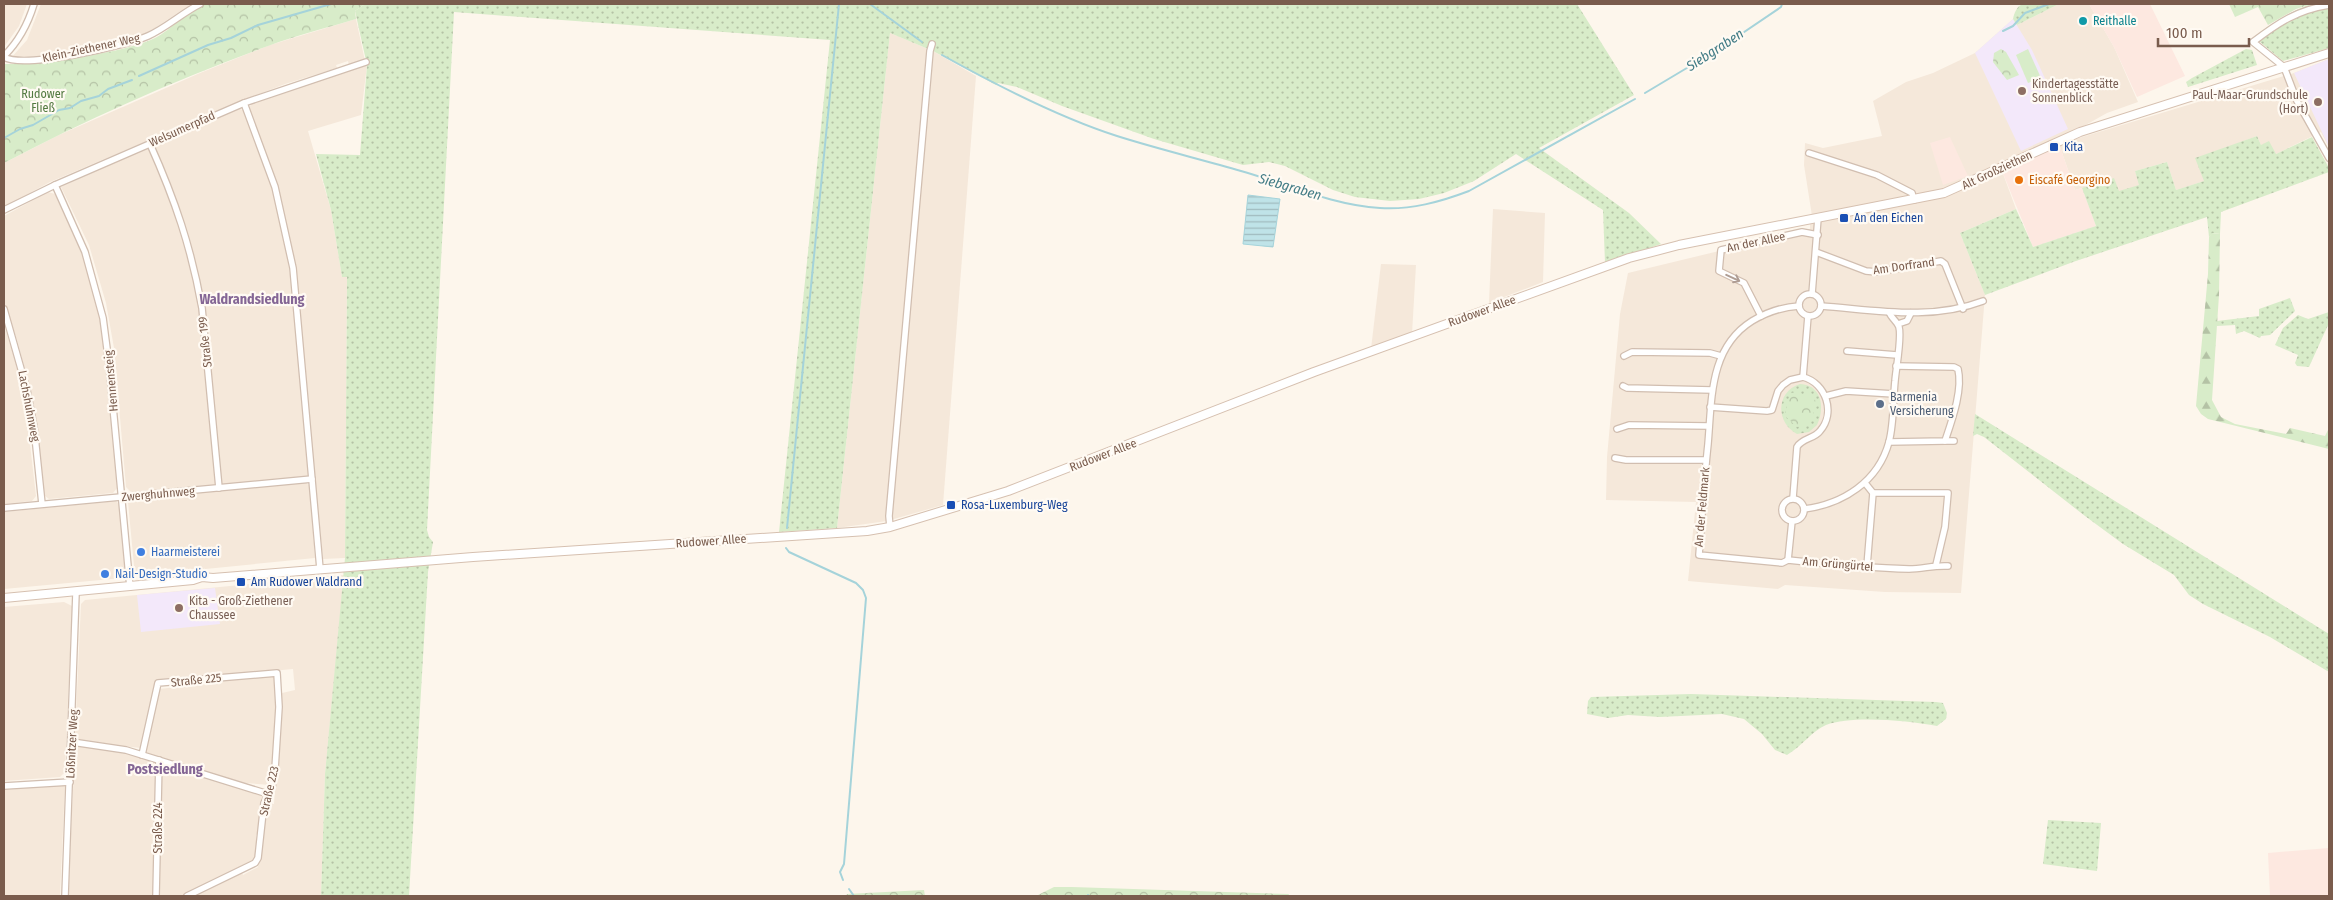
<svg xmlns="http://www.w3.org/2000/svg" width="2333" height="900" font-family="'Fira Sans Condensed',sans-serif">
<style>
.residential{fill:#f5e8da}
.commercial{fill:#fde8e0}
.education{fill:#f3e8fa}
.grass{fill:url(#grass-dots)}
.forest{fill:url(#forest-firs)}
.park{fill:url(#park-crowns)}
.pitch{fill:#d8ecc9}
.water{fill:url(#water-rules);stroke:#a5d3da}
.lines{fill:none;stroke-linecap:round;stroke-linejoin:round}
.stream{stroke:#a5d3da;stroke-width:2}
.street-casing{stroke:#d1beb0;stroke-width:8}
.secondary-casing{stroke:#d6c0b0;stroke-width:10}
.street{stroke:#fff;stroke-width:5.5}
.secondary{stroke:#fff;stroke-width:8}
.oneway{stroke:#af9d94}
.culture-dot{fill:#0f9aa8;stroke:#fffaf3;stroke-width:2}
.education-dot{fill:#8d6e63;stroke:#fffaf3;stroke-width:2}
.transit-dot{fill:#1a4fb4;stroke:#fffaf3;stroke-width:2}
.food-dot{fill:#e8710a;stroke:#fffaf3;stroke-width:2}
.service-dot{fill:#5c6f8a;stroke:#fffaf3;stroke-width:2}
.shop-dot{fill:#3f7fe0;stroke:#fffaf3;stroke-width:2}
.labels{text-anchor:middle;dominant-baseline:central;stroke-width:4.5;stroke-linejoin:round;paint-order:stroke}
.culture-label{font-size:12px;fill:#0d838f;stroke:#fffaf3;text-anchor:start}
.street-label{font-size:12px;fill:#7a5c4d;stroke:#fffaf3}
.education-label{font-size:12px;fill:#785e54;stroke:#fffaf3;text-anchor:start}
.park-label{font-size:12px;fill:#537a41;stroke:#fffaf3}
.transit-label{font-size:12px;fill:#164399;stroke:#fffaf3;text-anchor:start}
.food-label{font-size:12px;fill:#c56008;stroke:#fffaf3;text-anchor:start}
.service-label{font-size:12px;fill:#4e5e75;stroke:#fffaf3;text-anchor:start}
.shop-label{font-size:12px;fill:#366cbe;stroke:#fffaf3;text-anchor:start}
.water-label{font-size:14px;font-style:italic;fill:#437c86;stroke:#fffaf3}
.neighbourhood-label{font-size:14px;font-weight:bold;fill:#846695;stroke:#fffaf3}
</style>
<defs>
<pattern id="grass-dots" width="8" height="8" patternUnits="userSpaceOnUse" patternTransform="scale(1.25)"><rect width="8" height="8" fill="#d8ecc9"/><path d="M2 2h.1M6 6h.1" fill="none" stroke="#b4c2a5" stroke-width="1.8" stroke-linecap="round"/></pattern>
<pattern id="forest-firs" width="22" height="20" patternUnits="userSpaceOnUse" patternTransform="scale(1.25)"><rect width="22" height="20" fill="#d8ecc9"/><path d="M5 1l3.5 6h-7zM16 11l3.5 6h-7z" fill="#b4c2a5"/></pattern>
<pattern id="park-crowns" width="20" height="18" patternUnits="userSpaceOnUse" patternTransform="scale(1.25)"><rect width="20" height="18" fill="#d8ecc9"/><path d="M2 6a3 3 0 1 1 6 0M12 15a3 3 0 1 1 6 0" fill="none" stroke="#b4c2a5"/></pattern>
<pattern id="water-rules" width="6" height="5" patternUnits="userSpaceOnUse" patternTransform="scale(1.25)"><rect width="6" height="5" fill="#bfe3e8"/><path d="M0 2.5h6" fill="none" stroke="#a0bbbe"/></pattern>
</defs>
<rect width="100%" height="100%" fill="#fdf6ec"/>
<g class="residential">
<polygon points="4,4 27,4 19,26 4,47"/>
<polygon points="41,4 195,4 179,12 146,34 91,49 39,58 12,57 27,40"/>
<polygon points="2059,4 2089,4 2114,47 2138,102 2107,113 2075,131 1948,189 1812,216 1804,165 1805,143 1823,148 1882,136 1873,101 1906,82 1933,73 1975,53 2013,19 2017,25"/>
<polygon points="356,19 365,61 349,65 348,61 336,65 337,68 285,84 244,100 50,182 4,207 4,163 59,135 200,73 270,45"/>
<polygon points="890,33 933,51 976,76 943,505 887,521 837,528"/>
<polygon points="2329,59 2329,147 2321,132 2276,154 2261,145 2257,136 2241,142 2204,181 2186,187 2176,190 2167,162 2135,171 2140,185 2119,192 2082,188 2075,190 2059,144 2294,73"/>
<polygon points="367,65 361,115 308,131 331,210 342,277 347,277 345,558 323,559 293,254 281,199 249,108 252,103 285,90"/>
<polygon points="239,108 244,111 261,153 275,198 284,236 291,281 309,474 305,478 224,486 220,482 207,340 210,339 209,327 206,327 190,243 174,193 155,149 157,143"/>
<polygon points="146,148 151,151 175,209 194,276 202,327 199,328 201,340 203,340 216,482 213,486 131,492 126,487 114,348 106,303 89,245 61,187"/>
<polygon points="2002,171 2016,209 1960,233 1985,295 1961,593 1885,592 1785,585 1778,589 1688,581 1696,502 1606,500 1607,457 1620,314 1628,273 1810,229 1810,222 1951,194"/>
<polygon points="48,192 55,194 70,225 82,253 97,303 104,346 117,488 113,493 49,499 44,495 38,437 31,391 17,340 4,301 4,216"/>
<polygon points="1493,209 1545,213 1543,282 1489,303"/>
<polygon points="1381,264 1416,265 1412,334 1371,349"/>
<polygon points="4,325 15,360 26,410 36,496 32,501 4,504"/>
<polygon points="305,482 310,486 315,558 135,576 128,502 130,500 165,497 165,495"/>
<polygon points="116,501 119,504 125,571 122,578 4,589 4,512"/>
<polygon points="344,575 325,774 321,896 192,896 241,871 243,875 258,867 266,803 274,804 282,693 295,690 293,669 157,682 141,748 79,741 75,736 81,604 85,600"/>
<polygon points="64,602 72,606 65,772 60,777 4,781 4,607"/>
<polygon points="275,674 278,710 270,785 234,782 145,754 159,689 177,687 177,683"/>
<polygon points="79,744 110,748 154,762 156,804 153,896 68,896 75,748"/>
<polygon points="167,765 263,794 259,833 256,835 256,857 253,861 183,896 159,896 161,766"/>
<polygon points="65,785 60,896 4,896 4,790"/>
</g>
<g class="commercial">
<polygon points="2089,4 2150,4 2185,76 2137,97 2114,47"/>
<polygon points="1950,137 1968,176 1943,185 1930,143"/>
<polygon points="2059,144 2075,190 2082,188 2096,226 2033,247 2002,171"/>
<polygon points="2329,848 2329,896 2270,896 2268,853"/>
</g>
<g class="education">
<polygon points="2013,19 2032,50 2068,129 2021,151 1975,53"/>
<polygon points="2329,59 2329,147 2294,73"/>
<polygon points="215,588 220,624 141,632 137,595"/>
</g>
<g class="grass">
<polygon points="365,4 1577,4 1634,95 1539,148 1629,213 1661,244 1605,263 1603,210 1516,154 1474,181 1444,193 1419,199 1390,201 1355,197 1333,190 1285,166 1269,162 1243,165 1154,139 1062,106 1017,87 998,83 996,85 933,51 890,33 837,528 779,532 830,40 454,12 427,530 429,537 433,542 428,572 409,896 321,896 325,774 345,558 347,277 342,277 331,210 316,154 360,155 367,65 355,11"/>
<path d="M2023 4H2059L2017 25 2013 19C2014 13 2017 6 2023 4Z"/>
<path d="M2311 4 2318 10 2329 8V48L2283 61 2254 37C2271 23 2290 12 2311 4Z"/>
<polygon points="2246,49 2252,50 2257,65 2188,87 2186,82 2192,78"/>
<polygon points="2257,136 2261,145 2269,141 2276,154 2312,137 2329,168 2329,172 2221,212 2220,234 2213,233 2209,237 2207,217 2073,262 1985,295 1960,233 2016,209 2033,247 2096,226 2082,188 2114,178 2119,191 2139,185 2135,171 2167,162 2176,190 2204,181 2195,158"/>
<polygon points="2290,298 2295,311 2270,335 2261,336 2260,338 2244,331 2236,334 2235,325 2217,326 2217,321 2259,316 2259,309"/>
<polygon points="2329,312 2329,323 2309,367 2297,366 2295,363 2298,355 2275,345 2283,328 2298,315 2308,319"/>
<path d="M1800 384C1822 385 1825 408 1817 425L1809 432 1797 434C1776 423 1775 392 1800 384Z"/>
<polygon points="1975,414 2329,634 2329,672 2270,637 2203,604 2189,595 2174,575 2123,544 2085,516 1984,437 1977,434 1973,436"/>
<path d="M1691 694 1936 702 1943 703 1947 713 1946 719 1937 726C1909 721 1853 715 1826 725 1813 730 1801 747 1787 755L1775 750 1762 734 1744 719 1722 714 1660 717 1628 715 1608 718 1587 714 1588 701 1591 697Z"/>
<polygon points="2048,820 2101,823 2097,871 2043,864"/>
</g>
<polygon class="forest" points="2212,233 2220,234 2219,295 2212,400 2221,417 2235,424 2286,434 2290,428 2325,436 2329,428 2329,449 2208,419 2201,414 2196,406 2208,274 2209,237"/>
<g class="park">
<path d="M205 4H365L355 11 356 19C327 28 297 35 268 46 178 79 89 118 4 163V64C39 65 124 53 155 38 173 29 185 11 205 4Z"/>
<polygon points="2229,4 2311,4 2296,9 2268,25 2258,7 2235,17"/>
<polygon points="2001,49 2006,52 2019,75 2007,80 1993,62 1994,53"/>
<polygon points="1797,392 1799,396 1808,395 1815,400 1817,405 1809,423 1797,427 1785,416 1785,413 1791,393"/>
<polygon points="1054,887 1072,887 1289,894 1288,896 1036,896"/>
<polygon points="924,890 925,896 846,896 847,894"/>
</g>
<polygon class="pitch" points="2028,49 2041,78 2028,83 2016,55"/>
<polygon class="water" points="1248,195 1280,199 1273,247 1243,244"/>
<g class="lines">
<g class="stream">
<polyline points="870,4 922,42"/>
<polyline points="2003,31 2013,26 2025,13 2049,4"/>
<path d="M942 55C996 85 1058 117 1117 136 1158 149 1200 159 1241 171 1287 184 1332 205 1380 208 1411 210 1440 202 1469 191L1635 99"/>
<polyline points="139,76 208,45 231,38 258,25 331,4"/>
<polyline points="1645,93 1722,47 1781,7 1782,4"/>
<polyline points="4,138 20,129 33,125 59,110 70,108 81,101 99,96 108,89 132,80"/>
<polyline points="787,528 839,4"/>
<polyline points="786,548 789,552 856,583 863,590 866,598 844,864 840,872 843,880"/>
<polyline points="849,889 854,896"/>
<polyline points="1088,895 1088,896"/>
</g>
<defs>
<g id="street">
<path d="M2329 5C2297 10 2278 23 2253 42L2284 67 2297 101 2329 158"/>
<path d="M4 56C19 41 28 24 34 4"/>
<path d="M4 57C24 69 125 46 148 36 166 28 182 13 200 4"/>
<polyline points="244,103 275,187 293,268 320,569"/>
<path d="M150 144C175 200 191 247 202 308L219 488"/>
<polyline points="1809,153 1877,175 1912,193 1914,200"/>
<polyline points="55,185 85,252 103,318 109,364 130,587"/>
<polyline points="4,210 55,185 244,103 366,62"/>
<polyline points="1816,252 1866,271 1877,272 1941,261 1945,264 1963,309"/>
<polyline points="1812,294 1818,218"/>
<circle cx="1810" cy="305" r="11"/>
<path d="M1799 306C1781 307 1767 312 1752 321 1709 348 1712 399 1708 444 1704 481 1702 518 1699 555L1782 563 1788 560C1828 564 1869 568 1909 569 1923 569 1934 565 1948 566"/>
<path d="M1821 306C1876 310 1930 321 1983 301"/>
<polyline points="4,309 27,390 34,427 42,504"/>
<polyline points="1761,316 1744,283 1719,271 1721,250 1802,232 1818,235"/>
<polyline points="1898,324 1907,321 1911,313"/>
<polyline points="1847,351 1897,355"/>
<polyline points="1624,356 1632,352 1710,353 1721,356"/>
<polyline points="1803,377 1808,316"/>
<polyline points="1623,386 1627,388 1712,390"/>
<polyline points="1826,396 1846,391 1894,394"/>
<path d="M1710 407 1767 411 1772 410 1778 391 1783 385 1790 380 1803 377C1826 383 1836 413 1820 431 1814 439 1802 438 1797 447L1793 498"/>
<polyline points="1617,429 1629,425 1709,426"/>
<polyline points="1945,441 1954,441"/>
<path d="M1889 442 1945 441C1952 420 1963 390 1958 369L1954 367 1896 366"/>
<polyline points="1615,458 1626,460 1706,460"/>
<polyline points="1865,483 1873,493 1948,493 1945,527 1936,565"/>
<circle cx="1793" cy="510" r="11"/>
<polyline points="4,508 312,479"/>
<path d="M1804 509C1843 504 1878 482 1889 442 1894 423 1893 400 1895 381 1896 368 1902 338 1899 327 1897 321 1891 318 1889 312"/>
<polyline points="890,527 889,516 930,51 932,44"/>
<polyline points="1788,560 1792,521"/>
<polyline points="1867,566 1873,493"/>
<polyline points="72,742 126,750 268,794"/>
<polyline points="142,755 158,683 277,673 279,707 275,769 272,787 264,803 258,858 255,863 187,896"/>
<polyline points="4,786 70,782"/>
<polyline points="65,896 76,593"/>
<polyline points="156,896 159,760"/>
</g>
<polyline id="secondary" points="4,598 193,580 202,577 213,578 473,557 867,531 890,527 1008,491 1314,372 1629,258 1679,245 1944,193 2080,132 2329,53"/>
</defs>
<use href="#street" class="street-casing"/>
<use href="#secondary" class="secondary-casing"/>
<use href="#street" class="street"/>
<use href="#secondary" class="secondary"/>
</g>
<defs><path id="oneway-shaft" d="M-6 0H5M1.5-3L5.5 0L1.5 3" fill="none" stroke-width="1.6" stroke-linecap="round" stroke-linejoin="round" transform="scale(1.25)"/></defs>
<use class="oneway" href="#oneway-shaft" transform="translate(1733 278) rotate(25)"/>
<circle class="culture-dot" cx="2083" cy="21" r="5"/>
<g class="education-dot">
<circle cx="2022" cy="91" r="5"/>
<circle cx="2318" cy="102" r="5"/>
<circle cx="179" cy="608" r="5"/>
</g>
<g class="transit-dot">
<rect x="2049" y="142" width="10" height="10" rx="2.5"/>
<rect x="1839" y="213" width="10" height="10" rx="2.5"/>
<rect x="946" y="500" width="10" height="10" rx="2.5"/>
<rect x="236" y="577" width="10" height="10" rx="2.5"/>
</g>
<circle class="food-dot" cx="2019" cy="180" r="5"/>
<circle class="service-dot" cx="1880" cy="404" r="5"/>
<g class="shop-dot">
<circle cx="141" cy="552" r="5"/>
<circle cx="105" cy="574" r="5"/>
</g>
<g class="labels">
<g class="culture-label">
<text x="2093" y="21">Reithalle</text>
</g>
<g class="street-label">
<text transform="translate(91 48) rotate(-12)">Klein-Ziethener Weg</text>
<text transform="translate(182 129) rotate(-24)">Welsumerpfad</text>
<text transform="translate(1997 170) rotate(-25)">Alt Großziethen</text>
<text transform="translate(1756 242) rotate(-12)">An der Allee</text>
<text transform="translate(1904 266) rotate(-8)">Am Dorfrand</text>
<text transform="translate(1482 311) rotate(-20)">Rudower Allee</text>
<text transform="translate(205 342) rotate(-96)">Straße 199</text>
<text transform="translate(111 381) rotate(-95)">Hennensteig</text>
<text transform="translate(29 406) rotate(79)">Lachshuhnweg</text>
<text transform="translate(1103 455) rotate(-21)">Rudower Allee</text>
<text transform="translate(158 494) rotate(-5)">Zwerghuhnweg</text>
<text transform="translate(1702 507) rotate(-85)">An der Feldmark</text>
<text transform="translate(711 541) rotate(-4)">Rudower Allee</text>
<text transform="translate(1838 564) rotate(5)">Am Grüngürtel</text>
<text transform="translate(196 680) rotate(-6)">Straße 225</text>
<text transform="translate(72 744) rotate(-87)">Lößnitzer Weg</text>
<text transform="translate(269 791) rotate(-77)">Straße 223</text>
<text transform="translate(158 828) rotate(-90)">Straße 224</text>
</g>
<g class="education-label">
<text x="2032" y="84">Kindertagesstätte<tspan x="2032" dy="14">Sonnenblick</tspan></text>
<text x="2308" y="95" text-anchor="end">Paul-Maar-Grundschule<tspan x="2308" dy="14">(Hort)</tspan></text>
<text x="189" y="601">Kita - Groß-Ziethener<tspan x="189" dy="14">Chaussee</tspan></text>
</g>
<g class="park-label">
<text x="43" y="94">Rudower<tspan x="43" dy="14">Fließ</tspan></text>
</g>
<g class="transit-label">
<text x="2064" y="147">Kita</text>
<text x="1854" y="218">An den Eichen</text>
<text x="961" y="505">Rosa-Luxemburg-Weg</text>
<text x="251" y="582">Am Rudower Waldrand</text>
</g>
<g class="food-label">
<text x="2029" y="180">Eiscafé Georgino</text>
</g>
<g class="service-label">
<text x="1890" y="397">Barmenia<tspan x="1890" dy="14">Versicherung</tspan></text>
</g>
<g class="shop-label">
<text x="151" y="552">Haarmeisterei</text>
<text x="115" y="574">Nail-Design-Studio</text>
</g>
<g class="water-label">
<text transform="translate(1715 50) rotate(-33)">Siebgraben</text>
<text transform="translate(1290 187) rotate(16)">Siebgraben</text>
</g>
<g class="neighbourhood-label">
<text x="252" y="299">Waldrandsiedlung</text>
<text x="165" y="769">Postsiedlung</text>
</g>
</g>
<rect width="2333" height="900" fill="none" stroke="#7a5c4d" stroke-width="10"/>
<path d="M2158 38v8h91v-8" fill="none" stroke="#7a5c4d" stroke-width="2.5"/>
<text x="2166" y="38" font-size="15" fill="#7a5c4d" stroke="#fffaf3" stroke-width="4" paint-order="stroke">100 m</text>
</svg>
